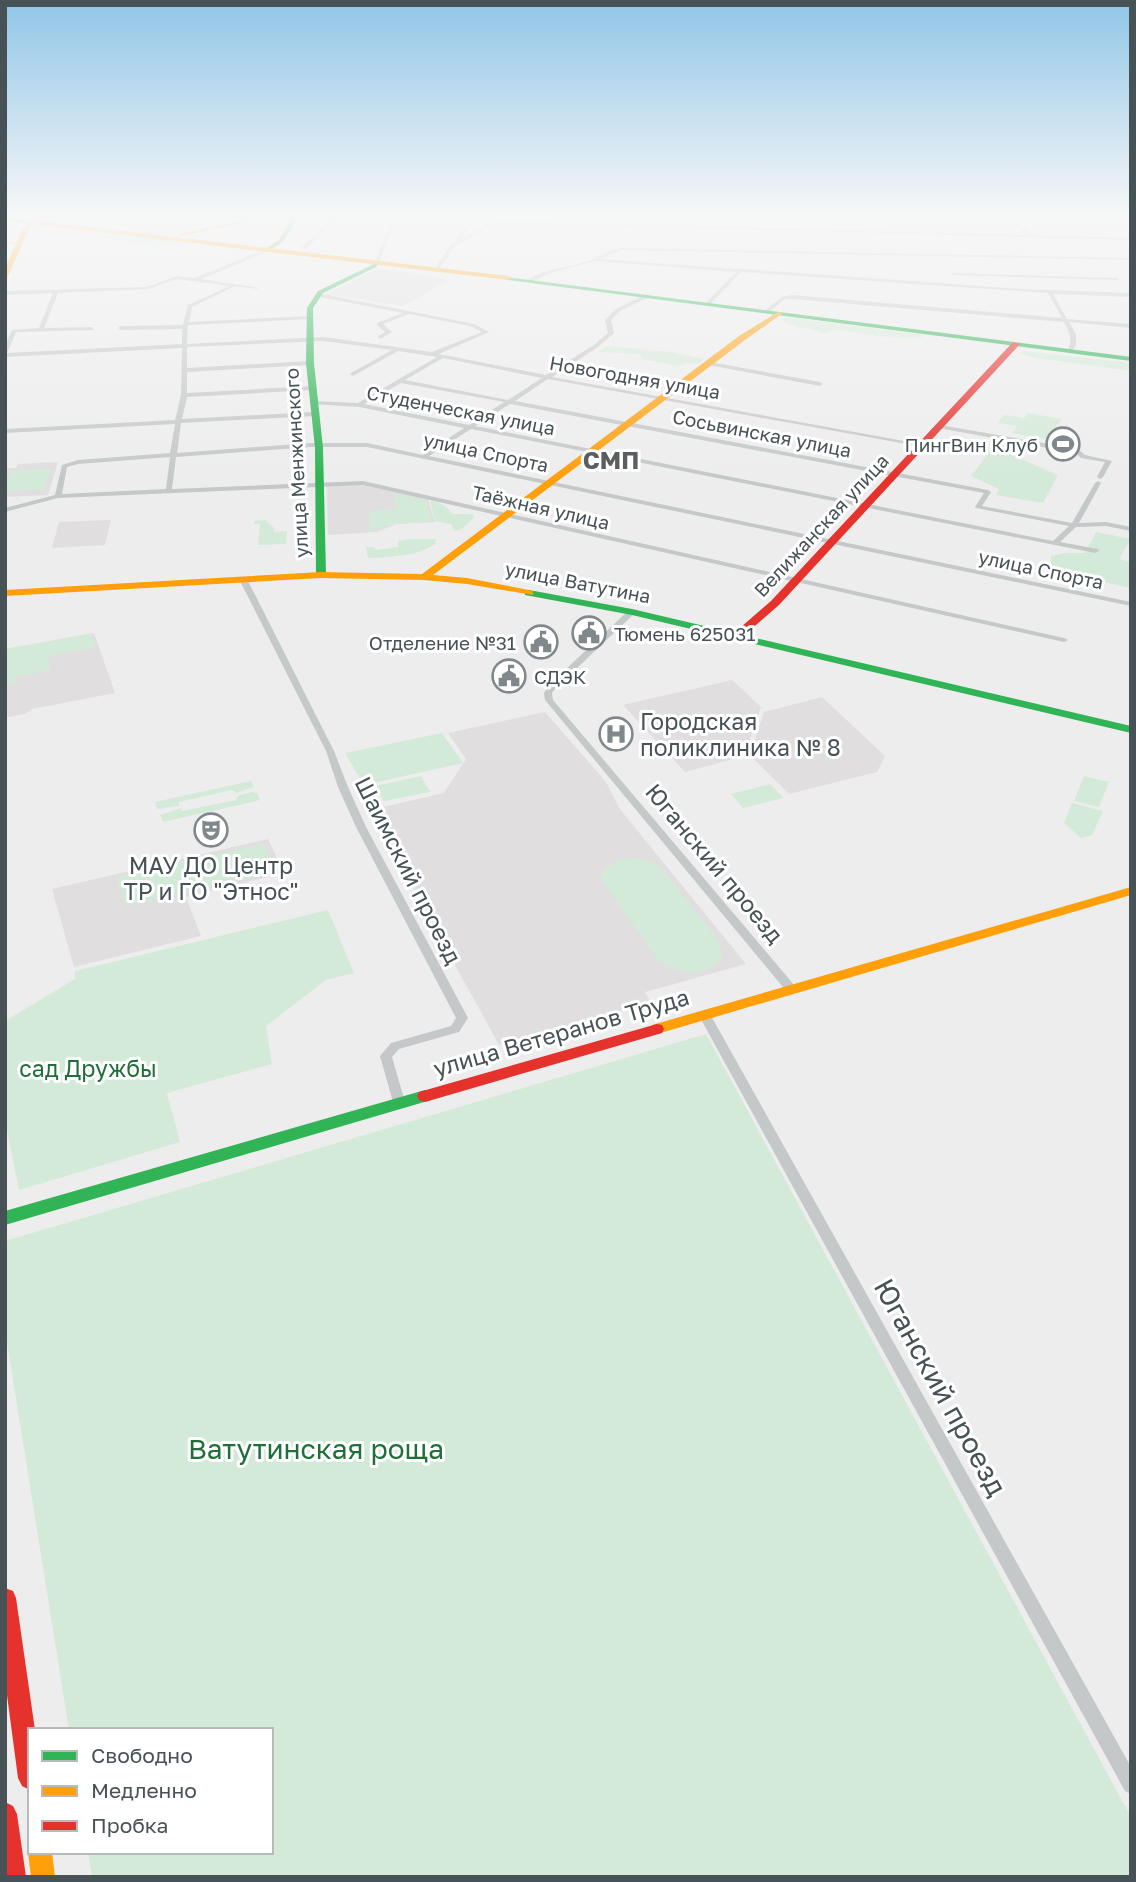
<svg xmlns="http://www.w3.org/2000/svg" width="1136" height="1882" font-family="'Golos Text',sans-serif">
<style>
.education{fill:#e0dedf}
.green{fill:#d4ead8}
.lines{fill:none;stroke-linecap:round;stroke-linejoin:round}
.street{fill:#c5c8c8;fill-rule:evenodd}
.fast{fill:#30b455;fill-rule:evenodd}
.slow{fill:#ff9f0a;fill-rule:evenodd}
.jam{fill:#e5322d;fill-rule:evenodd}
.labels{text-anchor:middle;dominant-baseline:central;stroke-width:6;stroke-linejoin:round;paint-order:stroke}
.far-street-label{font-size:19px;fill:#475257;stroke:#fff}
.far-poi-label{font-size:19px;fill:#475257;stroke:#fff;text-anchor:end}
.poi-label{font-size:23px;fill:#475257;stroke:#fff;text-anchor:start}
.street-label{font-size:23px;fill:#475257;stroke:#fff}
.park-label{font-size:23px;fill:#206f3a;stroke:#fff}
.far-district-label{font-size:24px;font-weight:bold;fill:#5a5e60;stroke:#fff}
.near-street-label{font-size:28px;fill:#475257;stroke:#fff}
.near-park-label{font-size:28px;fill:#206f3a;stroke:#fff}
</style>
<rect width="100%" height="100%" fill="#eeeded"/>
<g class="education">
<polygon points="378,268 421,274 449,280 403,306 325,294"/>
<polygon points="58,462 48,495 5,497 5,468 16,468 18,464"/>
<polygon points="363,485 428,499 435,522 396,524 377,532 328,535 327,486"/>
<polygon points="111,520 105,545 52,548 59,522"/>
<polygon points="94,633 115,693 32,709 25,714 8,717 5,705 5,649"/>
<polygon points="732,680 761,707 744,756 685,772 623,705"/>
<polygon points="822,697 885,756 877,772 789,794 750,755 764,712"/>
<polygon points="545,712 606,782 619,808 746,964 645,992 651,1002 499,1045 370,810 444,793 466,759 448,733"/>
<polygon points="268,839 284,873 186,897 201,936 74,967 52,889"/>
</g>
<g class="green">
<path d="M57 230 114 235 119 233 182 241C158 255 121 238 93 236 73 234 54 234 34 238Z"/>
<path d="M785 317 923 335 924 336C910 343 852 331 832 330L824 334C815 328 791 328 781 319Z"/>
<polygon points="607,346 672,352 704,359 699,364 686,363 680,366 641,359 640,354 598,352"/>
<polygon points="1024,351 1131,363 1131,371 1036,358 1019,353"/>
<polygon points="1028,413 1062,419 1046,439 1012,433 1017,426 998,423 1004,415 1024,418"/>
<polygon points="993,447 1058,475 1043,503 996,495 999,489 971,476"/>
<polygon points="51,469 44,490 5,491 11,471"/>
<polygon points="394,493 426,500 432,521 394,524 370,531 369,511 396,509"/>
<polygon points="434,500 446,507 453,514 472,514 474,517 462,529 455,531 451,524 435,521 430,501"/>
<polygon points="265,520 274,528 274,532 287,531 286,544 258,545 260,524 254,524 254,521"/>
<polygon points="1096,532 1131,539 1119,559 1131,562 1131,588 1061,573 1051,565 1051,556 1064,553 1085,553"/>
<path d="M411 539H436L435 544C415 557 390 557 368 558L366 547H374L376 550 398 547V541Z"/>
<polygon points="91,634 96,647 47,656 51,670 15,677 16,683 5,685 5,649"/>
<polygon points="442,733 463,763 364,785 345,753"/>
<polygon points="421,776 430,792 384,801 375,786"/>
<polygon points="1084,776 1109,782 1099,807 1074,801"/>
<polygon points="251,781 254,787 236,793 232,790 179,802 179,806 157,809 155,802"/>
<polygon points="770,784 784,798 743,808 731,794"/>
<polygon points="252,792 257,793 260,800 163,822 160,815 181,808 182,811 236,800 238,796"/>
<polygon points="1072,803 1103,811 1092,835 1081,838 1064,823"/>
<polygon points="263,844 276,872 126,906 116,877"/>
<path d="M640 858 657 864 663 870 719 942 723 956C709 979 678 975 659 961L602 881V871L620 859Z"/>
<polygon points="328,910 354,973 326,980 266,1026 272,1064 167,1093 180,1142 19,1190 5,1121 5,1021 75,979 75,971"/>
<polygon points="706,1034 1131,1817 1131,1877 92,1877 88,1852 271,1852 271,1730 69,1730 5,1330 5,1241"/>
</g>
<g class="lines">
<g class="street">
<polygon points="337,215 341,215 306,249 302,249 302,247"/>
<polygon points="394,215 398,215 379,262 375,263"/>
<polygon points="474,215 478,216 461,239 496,221 1029,235 1004,219 867,215 999,217 998,215 1002,215 1036,235 1131,238 1131,240 497,223 456,245 438,270 434,270 452,243 458,240 456,239"/>
<polygon points="1046,218 1131,219 1131,221 1044,220"/>
<polygon points="5,242 22,242 24,243 5,244"/>
<path d="M269 248 271 250 201 279 259 288 257 289 235 286 192 307 189 322 310 316 312 319 188 325 187 344 323 337 432 352 482 332 470 326 409 314 383 324 392 332 380 339 378 336 385 332 377 325V323L403 313 315 296 317 293 474 324 489 332 439 354 546 375 594 345 608 333 605 320 616 309 647 294 649 297 620 311 611 320 614 333 598 347 552 377 926 445 923 447 548 379 515 401 988 490 991 492 982 506 1072 523 1095 483 1098 481 1101 483 1079 523 1106 522 1131 527V531L1106 526 1076 527 1060 542 1098 549 1099 551 1095 553 471 429 429 456 1131 602V606L367 447H310L176 457 172 489 363 481 1064 638 1068 640 1064 642 363 485 58 498 5 512V508L55 495 62 465 78 460 170 453 175 424 5 433V429L175 420 181 395 182 348 5 357V345L12 330 39 328 53 293 5 295V291L147 287 177 276 194 278ZM177 279 230 286 188 305 183 325 121 326 118 328 121 330 182 329V344L7 353 16 332 94 330 92 327 44 328 58 293 148 289ZM323 341 392 350 351 373 350 374 353 376 398 351 437 357 358 403 314 401 311 403 312 404 359 407 464 428 423 455 367 443H310L177 453 181 423 315 416 318 414 315 412 182 419 187 397 312 390 315 388 312 386 187 393V372L310 365 313 363 310 361 187 368V347ZM443 358 542 378 508 400 405 380ZM401 383 504 402 469 425 364 404ZM510 404 984 493 975 507 976 508 1069 526 1053 541 475 426ZM170 457 166 489 62 494 67 467 78 464Z"/>
<path d="M621 248 1131 258V260L621 250 600 259 738 269 741 268 743 269 1022 289 1131 293V297L1053 294 1067 319 1131 324V328L1069 322 1076 334V346L1070 353 1067 351C1074 340 1069 332 1064 322L792 299H785L768 313 763 312 782 297 792 295 1062 318 1048 293 741 272 708 306 706 303 736 272 595 261 550 273 531 282 527 281C544 268 565 269 585 262 597 258 608 250 621 248Z"/>
<polygon points="953,273 1117,278 1119,279 1117,280 951,275"/>
<polygon points="710,362 820,382 823,384 820,386 708,365 707,364"/>
<polygon points="940,425 1078,449 1085,455 1112,461 1103,477 1100,479 1097,477 1105,462 1081,458 1076,453 938,428 937,427"/>
<polygon points="240,577 247,579 334,751 348,787 366,827 468,1018 459,1032 399,1049 392,1057 405,1102 403,1105 395,1105 393,1102 380,1056 391,1043 451,1026 456,1018 356,827 338,787 326,751 239,579"/>
<polygon points="629,610 635,610 636,612 555,689 552,693 553,700 795,986 796,989 795,992 787,992 545,700 544,693 549,685"/>
<polygon points="704,1010 710,1014 1131,1767 1131,1794 1125,1791 698,1014"/>
</g>
<g class="fast">
<path d="M293 215H299C291 229 284 247 267 250V248L279 240Z"/>
<polygon points="5,217 29,220 32,222 29,224 5,221"/>
<polygon points="375,261 380,262 376,267 323,293 313,308 314,363 323,448 326,575 321,578 316,575 315,448 306,363 307,308 318,291 372,265"/>
<polygon points="506,277 1131,357 1131,361 508,280"/>
<polygon points="529,590 632,609 1131,726 1131,733 632,615 525,595 525,591"/>
<polygon points="425,1090 431,1092 433,1096 431,1100 5,1225 5,1211"/>
</g>
<g class="slow">
<polygon points="267,215 276,215 183,236 180,234"/>
<polygon points="29,220 508,276 511,278 508,280 31,224 8,276 5,278 5,268 26,222"/>
<polygon points="778,312 783,313 745,340 433,575 467,578 529,590 533,591 533,595 467,584 424,580 321,578 5,596 5,590 321,572 422,574 739,336"/>
<polygon points="1131,887 1131,895 657,1034 650,1029 652,1025"/>
<polygon points="30,1847 30,1852 52,1852 55,1877 31,1877 28,1852"/>
</g>
<g class="jam">
<polygon points="1013,342 1020,344 779,605 741,638 733,638 733,634 771,601"/>
<polygon points="657,1024 662,1025 664,1029 662,1033 425,1102 419,1100 417,1096 419,1092"/>
<polygon points="5,1588 13,1591 16,1598 35,1730 30,1730 30,1790 22,1786 18,1778 5,1680"/>
<polygon points="5,1802 13,1806 17,1814 26,1877 5,1877"/>
</g>
</g>
<linearGradient id="sky" x2="0" y2="1"><stop stop-color="#90c6e7"/><stop offset="0.45" stop-color="#f7f7f7"/><stop offset="1" stop-color="#f7f7f7" stop-opacity="0"/></linearGradient>
<rect width="1136" height="478" fill="url(#sky)"/>
<defs>
<symbol id="stadium-ring" viewBox="-11 -11 22 22"><circle r="9.5" fill="#fff" stroke="#81888c" stroke-width="1.5"/><path d="M0-5a6.5 5 0 1 0 0 10a6.5 5 0 1 0 0-10ZM-3.5-1.8h7v3.6h-7Z" fill="#81888c"/></symbol>
<symbol id="civic-ring" viewBox="-11 -11 22 22"><circle r="9.5" fill="#fff" stroke="#81888c" stroke-width="1.5"/><path d="M-.6-6.5H3V-4.5H.6V-3L4-1V1h2V6H-6V1h2V-1L-.6-3ZM-1.2 2.5V6h2.4V2.5Z" fill="#81888c"/></symbol>
<symbol id="hospital-ring" viewBox="-11 -11 22 22"><circle r="9.5" fill="#fff" stroke="#81888c" stroke-width="1.5"/><path d="M-5-5h3v3.5h4V-5h3V5h-3V1.5h-4V5h-3Z" fill="#81888c"/></symbol>
<symbol id="theatre-ring" viewBox="-11 -11 22 22"><circle r="9.5" fill="#fff" stroke="#81888c" stroke-width="1.5"/><path d="M-5-5.5Q0-4 5-5.5V0Q5 5 0 6Q-5 5-5 0ZM-3.3-2.5H-1v1.5H-3.3ZM1-2.5H3.3v1.5H1ZM-2.8 1Q0 5.5 2.8 1Z" fill="#81888c"/></symbol>
</defs>
<g fill-rule="evenodd">
<use href="#stadium-ring" x="1044" y="425" width="38" height="38"/>
<use href="#civic-ring" x="570" y="614" width="38" height="38"/>
<use href="#civic-ring" x="522" y="623" width="38" height="38"/>
<use href="#civic-ring" x="490" y="657" width="38" height="38"/>
<use href="#hospital-ring" x="597" y="715" width="38" height="38"/>
<use href="#theatre-ring" x="192" y="811" width="38" height="38"/>
</g>
<g class="labels">
<g class="far-street-label">
<text transform="translate(635 377) rotate(10)">Новогодняя улица</text>
<text transform="translate(461 410) rotate(11)">Студенческая улица</text>
<text transform="translate(762 433) rotate(11)">Сосьвинская улица</text>
<text transform="translate(486 452) rotate(12)">улица Спорта</text>
<text transform="translate(296 463) rotate(-93)">улица Менжинского</text>
<text transform="translate(541 507) rotate(13)">Таёжная улица</text>
<text transform="translate(821 525) rotate(-47)">Велижанская улица</text>
<text transform="translate(1041 569) rotate(12)">улица Спорта</text>
<text transform="translate(578 582) rotate(11)">улица Ватутина</text>
</g>
<g class="far-poi-label">
<text x="1038" y="444">ПингВин Клуб</text>
<text x="614" y="633" text-anchor="start">Тюмень 625031</text>
<text x="516" y="642">Отделение №31</text>
<text x="534" y="676" text-anchor="start">СДЭК</text>
</g>
<g class="poi-label">
<text x="640" y="721">Городская<tspan x="640" dy="26">поликлиника № 8</tspan></text>
<text x="211" y="865" text-anchor="middle">МАУ ДО Центр<tspan x="211" dy="26">ТР и ГО "Этнос"</tspan></text>
</g>
<g class="street-label">
<text transform="translate(715 863) rotate(50)">Юганский проезд</text>
<text transform="translate(409 870) rotate(63)">Шаимский проезд</text>
<text transform="translate(561 1032) rotate(-16)">улица Ветеранов Труда</text>
</g>
<g class="park-label">
<text x="88" y="1068">сад Дружбы</text>
</g>
<g class="far-district-label">
<text x="611" y="459">СМП</text>
</g>
<g class="near-street-label">
<text transform="translate(941 1387) rotate(61)">Юганский проезд</text>
</g>
<g class="near-park-label">
<text x="316" y="1448">Ватутинская роща</text>
</g>
</g>
<rect width="1136" height="1882" fill="none" stroke="#475257" stroke-width="14"/>
<rect x="28" y="1728" width="245" height="126" fill="#ffffff" stroke="#b5babc" stroke-width="2"/>
<rect x="42" y="1751" width="35" height="10" fill="#30b455" stroke="#b5babc" stroke-width="2"/>
<text x="91" y="1763" font-size="21" fill="#475257">Свободно</text>
<rect x="42" y="1786" width="35" height="10" fill="#ff9f0a" stroke="#b5babc" stroke-width="2"/>
<text x="91" y="1798" font-size="21" fill="#475257">Медленно</text>
<rect x="42" y="1821" width="35" height="10" fill="#e5322d" stroke="#b5babc" stroke-width="2"/>
<text x="91" y="1833" font-size="21" fill="#475257">Пробка</text>
</svg>
